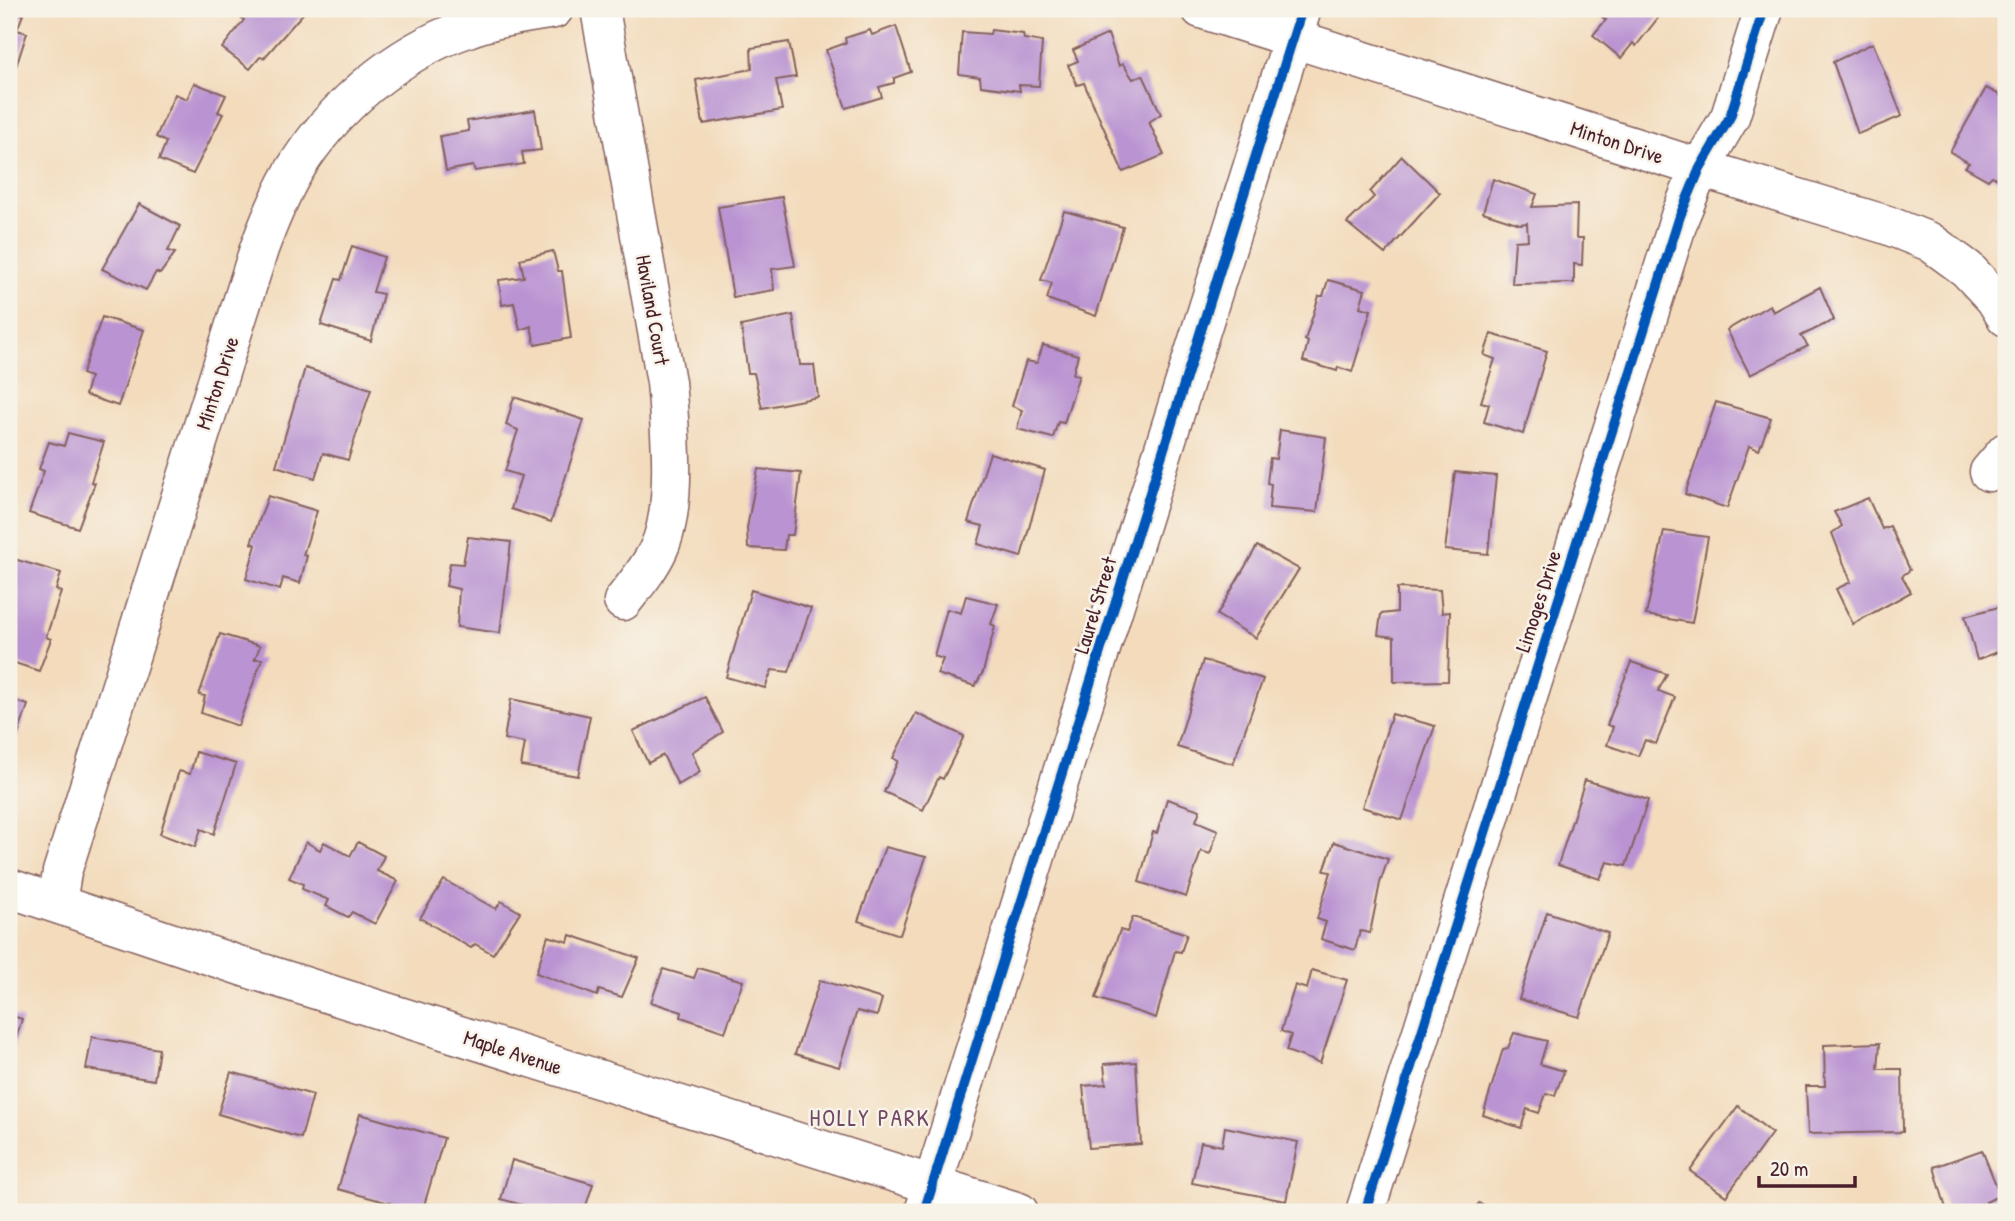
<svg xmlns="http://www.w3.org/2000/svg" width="2015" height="1221" font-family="'Patrick Hand',sans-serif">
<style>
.building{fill:#b993d2}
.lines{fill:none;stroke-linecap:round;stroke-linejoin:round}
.minor-casing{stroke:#85615e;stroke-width:41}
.minor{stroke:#fff;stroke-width:38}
.cycleway-casing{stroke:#f7f3e8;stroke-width:15}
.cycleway{stroke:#0057b8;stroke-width:10}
.labels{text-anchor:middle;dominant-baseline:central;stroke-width:5;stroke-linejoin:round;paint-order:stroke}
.street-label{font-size:21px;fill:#4a1f2b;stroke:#f7f3e8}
.neighbourhood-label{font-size:23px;letter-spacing:2px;fill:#714865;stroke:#f7f3e8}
</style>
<rect width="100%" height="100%" fill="#f7f3e8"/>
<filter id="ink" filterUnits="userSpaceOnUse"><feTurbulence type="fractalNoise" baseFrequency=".0143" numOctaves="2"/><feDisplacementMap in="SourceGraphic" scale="14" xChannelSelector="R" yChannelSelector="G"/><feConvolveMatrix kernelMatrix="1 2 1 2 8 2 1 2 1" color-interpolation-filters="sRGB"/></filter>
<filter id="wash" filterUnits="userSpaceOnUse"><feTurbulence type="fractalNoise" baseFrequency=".00686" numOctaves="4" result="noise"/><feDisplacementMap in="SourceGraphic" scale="28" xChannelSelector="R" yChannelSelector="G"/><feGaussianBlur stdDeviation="1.57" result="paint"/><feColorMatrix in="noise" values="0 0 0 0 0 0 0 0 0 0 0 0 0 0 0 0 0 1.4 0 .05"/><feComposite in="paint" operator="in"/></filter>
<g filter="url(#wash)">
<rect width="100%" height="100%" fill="#f3dbbc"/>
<g id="blocks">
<g class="building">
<polygon points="9,9 24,12 17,30 27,33 9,88"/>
<polygon points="235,9 307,9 264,58 260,57 250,69 222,48 244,20 233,11"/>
<polygon points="1601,9 1665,9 1636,46 1633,43 1621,58 1593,35 1606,20 1597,13"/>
<polygon points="896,26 911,72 894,78 894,83 879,87 882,97 846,108 826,50 846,43 845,38 870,30 872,35"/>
<polygon points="991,30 1023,34 1024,39 1042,42 1039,86 1019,85 1020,91 981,86 980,77 959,74 962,32 990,34"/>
<polygon points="1108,34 1119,66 1123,64 1133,79 1143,75 1161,114 1149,122 1164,155 1123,172 1084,83 1077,85 1068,65 1078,61 1073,50"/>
<polygon points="789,42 796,77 776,80 782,110 703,124 696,80 752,69 751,48"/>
<polygon points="1873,43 1902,116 1858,134 1833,62"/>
<polygon points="194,83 226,95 218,112 223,114 193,174 159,160 166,142 156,137 175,94 187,99"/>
<polygon points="1986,88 2006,98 2006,184 1992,176 1988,180 1965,167 1969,163 1950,152"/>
<polygon points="535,110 541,150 522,152 524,164 475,171 473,166 446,171 440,136 469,131 467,121"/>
<polygon points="1402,156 1440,193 1385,254 1347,223 1374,197 1370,192"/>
<polygon points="1493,179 1537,194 1532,207 1577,205 1576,238 1583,238 1582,265 1574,264 1574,283 1512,284 1515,241 1528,240 1527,223 1520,224 1483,212"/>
<polygon points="782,197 795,266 772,269 774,290 733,297 718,207"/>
<polygon points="139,204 180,226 168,251 175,253 160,274 156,272 146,290 102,269"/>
<polygon points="1064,211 1123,227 1096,316 1047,299 1052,283 1041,280"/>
<polygon points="352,246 384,257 373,292 383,294 371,341 321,325 336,279 341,280"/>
<polygon points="553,251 558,271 562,271 571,338 535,345 531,326 520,330 514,303 502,305 499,280 524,277 520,259"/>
<polygon points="1328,280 1365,290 1360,307 1371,310 1352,372 1338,367 1337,371 1303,361 1308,342 1305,340 1319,296 1323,296"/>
<polygon points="1820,287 1834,320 1801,336 1808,346 1750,375 1727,330 1770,305 1773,312"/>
<polygon points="793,315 800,365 814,365 818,397 762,408 754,373 748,373 741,326"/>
<polygon points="102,317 144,330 118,406 85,395 90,377 82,374"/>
<polygon points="1491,334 1547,351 1523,434 1484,422 1489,404 1481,402 1495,359 1484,355"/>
<polygon points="1043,345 1078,355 1073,374 1079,375 1064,423 1058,422 1053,438 1017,429 1022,410 1012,406 1026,361 1037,363"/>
<polygon points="305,368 371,389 348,460 323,453 315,478 276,466"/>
<polygon points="514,397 584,420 551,522 511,509 521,476 505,471 518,430 506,425"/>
<polygon points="1716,402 1771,418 1759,450 1749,446 1727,508 1685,494"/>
<polygon points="1280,430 1326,437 1317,512 1269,508 1271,484 1267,483 1270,458 1276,459"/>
<polygon points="68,433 104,442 91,482 95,483 78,528 29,513 44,471 39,469 49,442 64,446"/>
<polygon points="990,453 1045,470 1021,557 978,544 983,526 968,522"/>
<polygon points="758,469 801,473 793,535 786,535 784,550 748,548 747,528"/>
<polygon points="1455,472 1496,476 1488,554 1445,550"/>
<polygon points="268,496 317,511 303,555 307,556 300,583 283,578 280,590 246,579 256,545 251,543"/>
<polygon points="1868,498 1882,529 1890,526 1910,570 1902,576 1911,592 1853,624 1836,589 1851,582 1832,533 1842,526 1834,512"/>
<polygon points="1664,531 1708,537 1692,623 1646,615"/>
<polygon points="468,537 511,542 500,633 457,627 459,589 446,586 450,563 463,564"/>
<polygon points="1257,546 1299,569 1256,638 1217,615"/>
<polygon points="14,559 61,573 56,590 61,592 46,637 51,639 39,671 9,661 9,576"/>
<polygon points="1397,588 1440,590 1442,613 1450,612 1448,681 1394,682 1394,637 1378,635 1381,614 1397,612"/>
<polygon points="751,590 811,608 789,672 772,670 765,688 726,677"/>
<polygon points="966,596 998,604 991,624 995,626 983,672 975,686 937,674 943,659 934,656 947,609 961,613"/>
<polygon points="2006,605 2006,659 2003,660 2000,651 1977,660 1965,616"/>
<polygon points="220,634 260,646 255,659 262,659 238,726 201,713 205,696 199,695"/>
<polygon points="1203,660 1263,679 1233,764 1177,747"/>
<polygon points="1631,662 1667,674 1658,691 1675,697 1656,744 1645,740 1638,756 1607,745 1613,727 1607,725"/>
<polygon points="705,697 723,732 692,752 700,772 678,785 663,755 648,763 633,731"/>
<polygon points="9,699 28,705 9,762"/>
<polygon points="511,699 590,716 578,776 521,766 525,743 504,739"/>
<polygon points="916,713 964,736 943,779 939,777 923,810 884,792 898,761 893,758"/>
<polygon points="1392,714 1435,726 1402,820 1362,807"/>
<polygon points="196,752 236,764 214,834 201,829 195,847 160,834 179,771 190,774"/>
<polygon points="1585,780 1648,800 1626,866 1607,862 1600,879 1558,865"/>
<polygon points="1167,799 1200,810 1196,821 1218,830 1210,854 1201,851 1186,897 1139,882 1153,832 1157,833"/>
<polygon points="306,842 320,850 324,842 350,856 358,842 384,856 377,871 398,881 375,924 352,912 348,917 326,906 329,900 302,889 303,884 289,878"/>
<polygon points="1334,842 1388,859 1380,883 1370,933 1360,931 1355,950 1321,939 1326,922 1317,919 1331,872 1324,871"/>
<polygon points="885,847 926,857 900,935 858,921"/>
<polygon points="444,880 496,909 501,901 520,912 493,954 475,944 471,948 420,918"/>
<polygon points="1547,912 1608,933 1579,1017 1519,999"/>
<polygon points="1133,917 1187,934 1181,952 1175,951 1156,1018 1096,998 1120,930 1127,932"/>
<polygon points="570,935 639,958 622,997 599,990 597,996 536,973 548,936 568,942"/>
<polygon points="698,968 743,981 725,1032 681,1017 682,1012 651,1002 663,969 694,978"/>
<polygon points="1312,970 1347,980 1320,1063 1286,1051 1291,1035 1281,1031 1295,985 1307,989"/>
<polygon points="820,980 882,999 877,1016 857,1011 839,1067 795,1054"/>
<polygon points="9,1015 22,1019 9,1061"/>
<polygon points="1514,1033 1547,1041 1540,1064 1564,1071 1555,1095 1546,1094 1539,1113 1527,1109 1521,1128 1483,1115 1503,1049 1508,1048"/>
<polygon points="92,1037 159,1049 154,1080 86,1069"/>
<polygon points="1880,1043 1878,1069 1902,1069 1903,1132 1808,1134 1806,1086 1825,1086 1824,1045"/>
<polygon points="1136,1062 1141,1144 1089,1148 1083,1086 1106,1084 1104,1064"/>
<polygon points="231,1072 313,1095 301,1138 218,1114"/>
<polygon points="1738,1106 1772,1133 1726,1196 1690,1171"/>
<polygon points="360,1114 444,1138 422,1212 338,1189"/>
<polygon points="1225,1127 1298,1142 1286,1201 1192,1183 1201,1142 1222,1146"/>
<polygon points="1982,1150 2000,1195 1986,1202 1991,1212 1947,1212 1934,1167"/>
<polygon points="512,1160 593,1184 584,1212 547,1212 501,1199"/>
<polygon points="1479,1203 1492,1212 1472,1212"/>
</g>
</g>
</g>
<g filter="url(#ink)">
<use href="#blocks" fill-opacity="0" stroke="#85615e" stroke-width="2"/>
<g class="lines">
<defs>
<g id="minor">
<path d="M600 9 666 382C670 427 678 506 659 548 650 568 636 584 623 601"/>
<polyline points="1201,9 1700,168 1887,225 1930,242 1967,269 1995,299 2006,317"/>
<polyline points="1989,472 2006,452"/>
<polyline points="9,888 247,968 1019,1212"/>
<path d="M57 903 62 872 259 249C269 222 280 195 294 171 332 108 396 53 465 29 493 18 524 14 554 9"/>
<polyline points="924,1212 1302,9"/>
<polyline points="1365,1212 1680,216 1700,168 1730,117 1764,9"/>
</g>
</defs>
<use href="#minor" class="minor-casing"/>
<use href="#minor" class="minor"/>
<defs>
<g id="cycleway">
<polyline points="924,1212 1302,9"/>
<polyline points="1365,1212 1680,216 1700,168 1730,117 1764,9"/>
</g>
</defs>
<use href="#cycleway" class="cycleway-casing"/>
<use href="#cycleway" class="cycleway"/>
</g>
</g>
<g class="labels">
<g class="street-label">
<text transform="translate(1617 142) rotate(18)">Minton Drive</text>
<text transform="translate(653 310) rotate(80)">Haviland Court</text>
<text transform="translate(217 383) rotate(-72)">Minton Drive</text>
<text transform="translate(1538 601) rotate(-72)">Limoges Drive</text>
<text transform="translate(1095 605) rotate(-73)">Laurel Street</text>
<text transform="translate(513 1052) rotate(18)">Maple Avenue</text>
</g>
<g class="neighbourhood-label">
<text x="870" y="1117">HOLLY PARK</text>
</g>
</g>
<rect width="2015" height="1221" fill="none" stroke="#f7f3e8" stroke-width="35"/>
<path d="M1759 1176v10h96v-10" fill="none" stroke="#4a1f2b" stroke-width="3.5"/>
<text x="1770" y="1176" font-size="21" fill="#4a1f2b" stroke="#f7f3e8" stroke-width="5" paint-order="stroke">20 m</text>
</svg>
